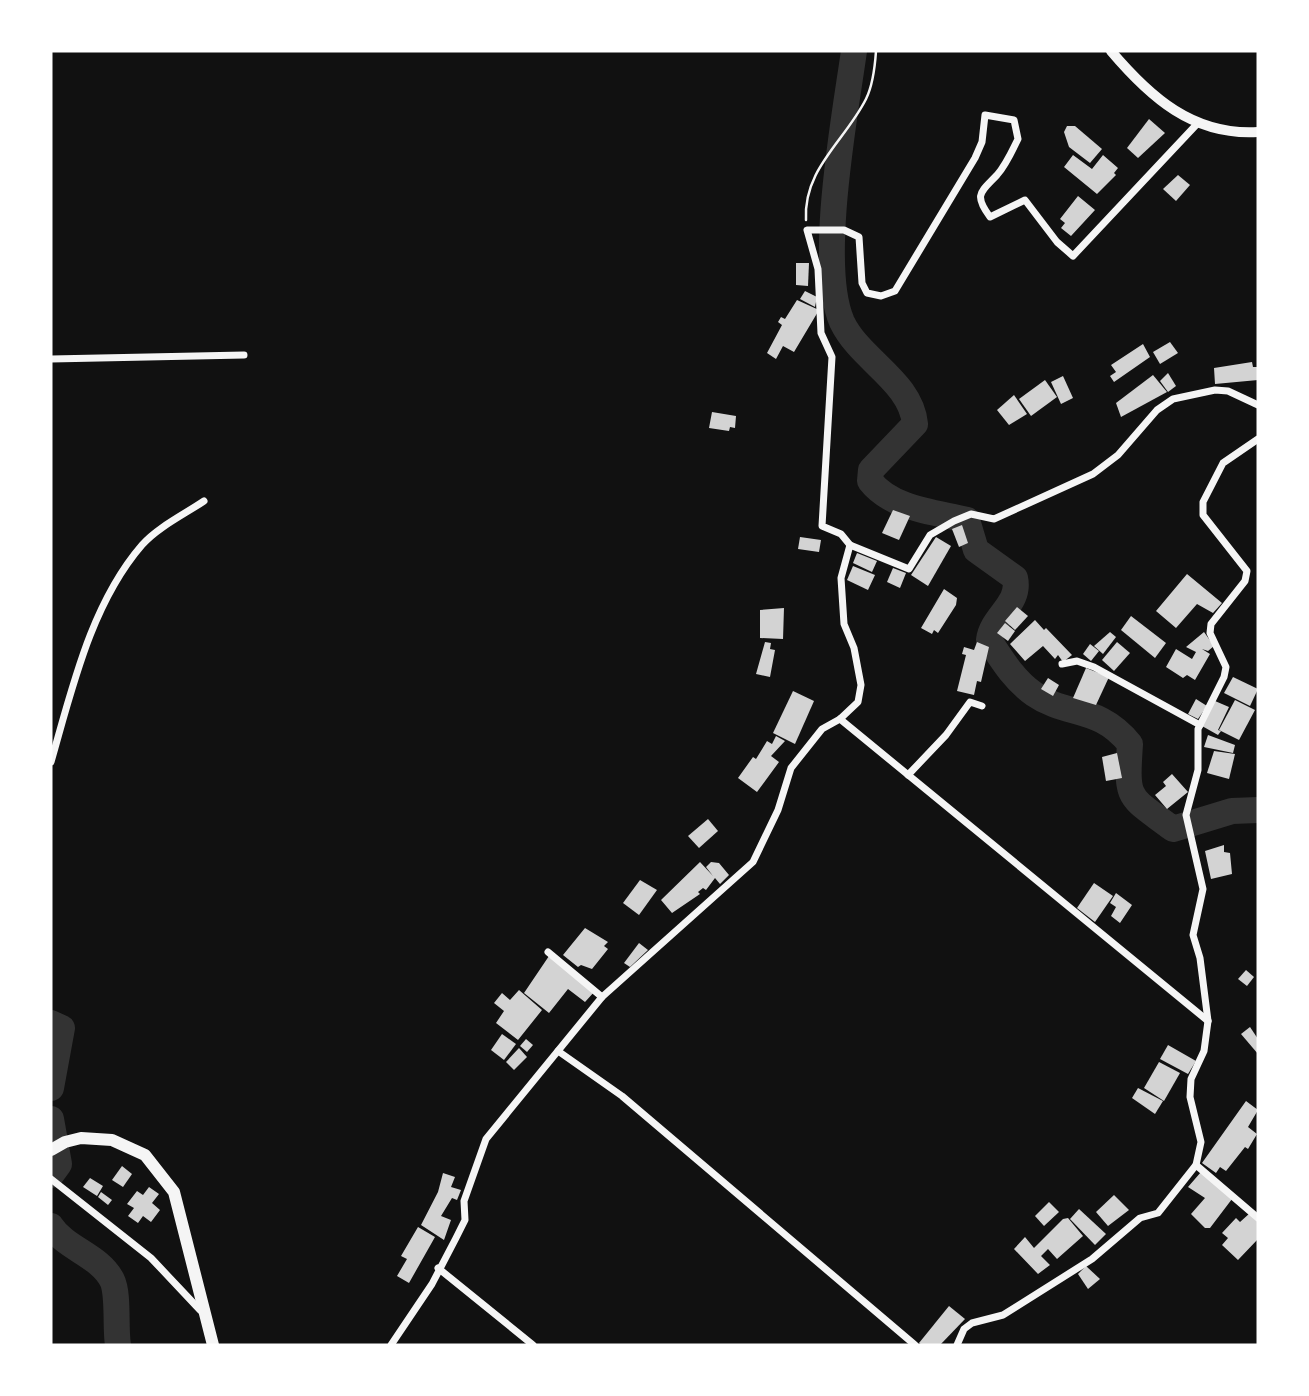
<svg xmlns="http://www.w3.org/2000/svg" width="1309" height="1396" font-family="Lora,serif">
<style>
.lines{fill:none;stroke-linecap:round;stroke-linejoin:round}
.river{stroke:#333;stroke-width:26}
.building{fill:#d3d3d3}
.path{stroke:#f5f5f5;stroke-width:2.5}
.minor{stroke:#f5f5f5;stroke-width:7}
.tertiary{stroke:#f5f5f5;stroke-width:10}
.trunk{stroke:#f5f5f5;stroke-width:12}
</style>
<rect width="100%" height="100%" fill="#111"/>
<g class="lines">
<g class="river">
<path d="M854 51C845 115 817 265 842 322 860 360 911 381 915 424L871 470 870 481C892 509 934 512 967 520L976 550 1015 578C1021 604 992 616 989 640 1002 660 1014 680 1034 694 1067 717 1099 705 1130 744 1126 802 1128 795 1173 829L1232 811 1258 810"/>
<polyline points="51,1023 62,1028 51,1088"/>
<polyline points="51,1119 59,1164 51,1175"/>
<path d="M51 1226C66 1249 99 1255 112 1280 119 1294 115 1328 118 1345"/>
</g>
</g>
<g class="building">
<polygon points="1149,119 1165,133 1138,158 1127,148"/>
<polygon points="1067,126 1075,126 1102,149 1090,163 1069,147 1064,132"/>
<polygon points="1073,155 1092,169 1103,155 1118,168 1114,173 1116,175 1097,194 1064,167"/>
<polygon points="1178,175 1190,185 1176,201 1163,189"/>
<polygon points="1078,196 1095,210 1071,236 1061,228 1065,223 1060,219"/>
<polygon points="796,263 809,263 808,286 796,285"/>
<polygon points="805,291 817,297 815,307 800,299"/>
<polygon points="797,300 819,310 794,352 783,346 776,359 767,353 782,325 778,322 781,317 785,319"/>
<polygon points="1170,342 1178,353 1160,364 1153,352"/>
<polygon points="1143,344 1150,357 1114,382 1110,376 1116,372 1111,365"/>
<polygon points="1252,362 1253,367 1258,367 1258,380 1215,384 1214,368"/>
<polygon points="1168,373 1176,386 1168,392 1160,381"/>
<polygon points="1153,375 1167,392 1121,417 1116,403"/>
<polygon points="1063,376 1073,398 1061,404 1051,382"/>
<polygon points="1045,380 1057,397 1031,416 1019,399"/>
<polygon points="1014,395 1027,414 1009,425 997,410"/>
<polygon points="712,412 736,416 735,428 730,427 729,431 709,428"/>
<polygon points="893,510 910,516 899,540 882,533"/>
<polygon points="962,525 968,543 959,547 952,529"/>
<polygon points="800,537 821,540 819,552 798,549"/>
<polygon points="936,537 951,546 928,586 911,575"/>
<polygon points="857,553 877,561 872,572 853,563"/>
<polygon points="853,566 875,575 868,590 847,580"/>
<polygon points="893,568 906,573 900,588 887,582"/>
<polygon points="1187,574 1222,603 1213,613 1197,604 1176,628 1156,611"/>
<polygon points="944,589 957,598 956,605 938,633 934,630 932,634 921,628"/>
<polygon points="1017,607 1028,616 1015,630 1005,621"/>
<polygon points="784,608 783,639 760,638 760,610"/>
<polygon points="1131,616 1166,643 1155,658 1121,630"/>
<polygon points="1035,620 1044,630 1046,628 1072,655 1063,662 1058,655 1055,659 1043,646 1025,661 1010,644"/>
<polygon points="1005,623 1015,631 1008,641 997,633"/>
<polygon points="1110,632 1116,637 1103,654 1094,646"/>
<polygon points="1204,632 1214,646 1208,651 1202,649 1210,654 1195,680 1187,675 1183,678 1166,667 1176,649 1192,659 1196,652 1186,647"/>
<polygon points="765,642 771,643 770,649 775,650 770,677 756,674"/>
<polygon points="977,642 989,647 981,682 977,681 974,695 957,691 966,655 962,654 964,647 974,650"/>
<polygon points="1117,642 1130,653 1114,671 1102,660"/>
<polygon points="1090,644 1099,651 1091,661 1083,654"/>
<polygon points="1086,668 1109,677 1096,705 1073,698"/>
<polygon points="1233,677 1258,689 1250,706 1224,693"/>
<polygon points="1048,678 1059,685 1053,696 1041,689"/>
<polygon points="793,691 814,701 795,744 773,733"/>
<polygon points="1196,699 1207,706 1198,719 1188,714"/>
<polygon points="1235,700 1255,710 1239,740 1219,730"/>
<polygon points="1215,701 1229,707 1218,730 1221,731 1218,735 1202,726"/>
<polygon points="1208,735 1235,745 1233,753 1204,747"/>
<polygon points="776,736 785,741 771,756 779,762 757,792 738,778 753,757 756,759 767,741 772,744"/>
<polygon points="1214,751 1235,754 1229,779 1207,773"/>
<polygon points="1117,753 1122,778 1106,781 1102,757"/>
<polygon points="1172,774 1188,792 1167,809 1155,795 1166,786 1163,782"/>
<polygon points="708,819 718,831 699,848 688,836"/>
<polygon points="1224,845 1224,852 1230,853 1232,874 1211,879 1205,851"/>
<polygon points="700,862 713,876 706,867 711,862 719,863 729,875 720,884 715,878 706,890 703,888 698,892 700,894 672,913 661,900"/>
<polygon points="640,880 657,890 639,915 623,903"/>
<polygon points="1094,883 1113,896 1095,922 1077,908"/>
<polygon points="1116,893 1132,905 1120,923 1111,916 1116,907 1110,903"/>
<polygon points="585,928 608,942 604,946 608,949 592,969 581,965 578,967 563,955"/>
<polygon points="639,943 648,950 630,967 624,963"/>
<polygon points="549,956 595,991 585,1002 568,989 549,1013 524,993"/>
<polygon points="1246,970 1254,977 1247,986 1238,979"/>
<polygon points="519,990 542,1010 518,1040 496,1023 504,1011 494,1003 502,993 510,1000"/>
<polygon points="1250,1027 1258,1039 1258,1054 1241,1034"/>
<polygon points="502,1034 516,1044 504,1060 491,1050"/>
<polygon points="526,1039 533,1045 527,1052 520,1046"/>
<polygon points="1168,1045 1196,1061 1188,1074 1160,1059"/>
<polygon points="519,1048 527,1057 514,1070 506,1062"/>
<polygon points="1159,1062 1180,1073 1164,1101 1144,1088"/>
<polygon points="1138,1088 1163,1101 1155,1114 1132,1098"/>
<polygon points="1246,1101 1258,1110 1248,1127 1257,1134 1248,1149 1245,1147 1226,1171 1220,1167 1216,1173 1202,1163"/>
<polygon points="122,1166 132,1174 123,1187 112,1180"/>
<polygon points="1201,1172 1232,1199 1210,1228 1205,1228 1191,1214 1205,1198 1188,1187"/>
<polygon points="443,1173 455,1177 451,1187 461,1190 457,1200 452,1198 441,1216 451,1220 444,1240 421,1225 438,1192"/>
<polygon points="90,1178 103,1186 97,1196 83,1187"/>
<polygon points="149,1187 159,1194 152,1203 160,1210 151,1222 143,1216 138,1223 128,1216 134,1208 127,1204 137,1191 143,1195"/>
<polygon points="101,1192 112,1200 108,1205 98,1197"/>
<polygon points="1114,1195 1129,1210 1108,1226 1096,1212"/>
<polygon points="1049,1202 1059,1212 1044,1226 1035,1216"/>
<polygon points="1079,1209 1106,1234 1095,1245 1070,1219"/>
<polygon points="1250,1213 1258,1220 1258,1239 1238,1260 1222,1245 1228,1238 1222,1233 1236,1218 1240,1222"/>
<polygon points="1068,1218 1083,1236 1057,1259 1048,1249 1041,1256 1050,1265 1038,1274 1014,1249 1025,1237 1034,1248 1063,1219"/>
<polygon points="418,1227 435,1237 409,1283 397,1276 407,1259 401,1256"/>
<polygon points="1086,1266 1100,1279 1088,1289 1078,1274"/>
<polygon points="949,1306 965,1319 940,1345 922,1345 919,1343"/>
</g>
<g class="lines">
<path class="path" d="M806 220C803 169 845 141 866 99 873 85 875 66 876 51"/>
<g class="minor">
<polyline points="51,359 244,355"/>
<path d="M850 545 841 534 822 526 832 357 821 333 818 269 807 230H844L859 237 862 283 867 293 881 296 895 291 975 158 982 142 985 115 1014 120 1018 139C1012 151 1006 165 997 175 981 192 973 194 990 217L1025 200 1057 242 1073 256 1197 124"/>
<polyline points="1062,664 1077,661 1094,667 1200,725"/>
<polyline points="840,719 1208,1021"/>
<path d="M51 762C72 689 91 604 142 545 158 527 185 514 204 501"/>
<polyline points="908,775 946,735 970,702 982,706"/>
<polyline points="548,952 602,997"/>
<polyline points="558,1051 622,1096 915,1345"/>
<polyline points="1196,1165 1258,1218"/>
<polyline points="51,1179 151,1258 200,1310"/>
<polyline points="438,1268 533,1345"/>
<polyline points="391,1345 432,1284 456,1238 465,1220 464,1201 486,1139 602,997 753,862 778,810 791,768 822,729 840,719 858,702 861,685 854,648 844,624 841,578 850,545 909,569 930,535 954,521 971,514 994,519 1093,474 1118,455 1157,410 1173,399 1215,390 1228,391 1258,405"/>
<polyline points="957,1345 964,1329 972,1323 1003,1315 1092,1259 1140,1218 1158,1213 1196,1165 1201,1142 1190,1097 1191,1079 1204,1051 1208,1021 1200,958 1193,935 1203,889 1186,815 1198,770 1198,729 1224,677 1226,667 1210,633 1211,624 1245,581 1247,571 1203,515 1203,502 1223,463 1258,439"/>
</g>
<path class="tertiary" d="M1111 51C1150 97 1193 136 1258 132"/>
<polyline class="trunk" points="51,1150 65,1142 81,1138 112,1140 145,1155 174,1192 213,1345"/>
</g>
<rect width="1309" height="1396" fill="none" stroke="#ffffff" stroke-width="105"/>
</svg>
